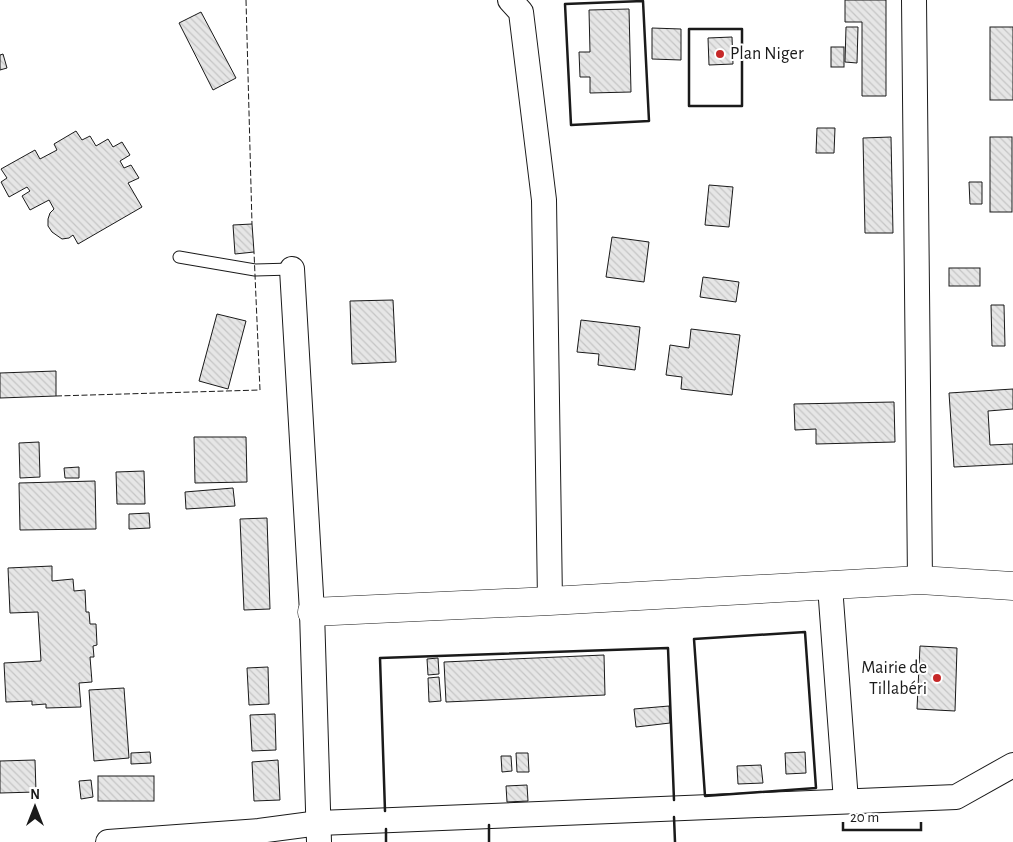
<svg xmlns="http://www.w3.org/2000/svg" width="1013" height="842" font-family="'Alegreya Sans',sans-serif">
<style>
.building{fill:url(#building-back-hatch);stroke:#1a1a1a}
.lines{fill:none;stroke-linecap:round;stroke-linejoin:round}
.lane-casing{stroke:#1a1a1a;stroke-width:13}
.street-casing{stroke:#1a1a1a;stroke-width:26}
.secondary-casing{stroke:#1a1a1a;stroke-width:29}
.lane{stroke:#fff;stroke-width:11}
.street{stroke:#fff;stroke-width:24}
.secondary{stroke:#fff;stroke-width:28}
.fence{stroke:#1a1a1a;stroke-width:1;stroke-dasharray:6 2.5;stroke-linecap:butt}
.wall{stroke:#1a1a1a;stroke-width:2.5}
.poi-dot{fill:#c62828;stroke:#fff;stroke-width:2}
.labels{text-anchor:middle;dominant-baseline:central;stroke-width:4;stroke-linejoin:round;paint-order:stroke}
.poi-label{font-size:18px;fill:#1a1a1a;stroke:#fff;text-anchor:start}
</style>
<defs>
<pattern id="building-back-hatch" width="6" height="6" patternUnits="userSpaceOnUse" patternTransform="scale(1.25)"><rect width="6" height="6" fill="#e6e6e6"/><path d="M-1 5l2 2M0 0l6 6M5-1l2 2" fill="none" stroke="#c5c5c5"/></pattern>
</defs>
<rect width="100%" height="100%" fill="#fff"/>
<g class="building">
<polygon points="845,0 886,0 886,96 862,96 862,22 845,22"/>
<polygon points="629,9 631,92 590,93 590,77 580,77 579,52 590,52 589,10"/>
<polygon points="201,12 236,78 213,90 179,23"/>
<polygon points="846,27 858,27 857,63 845,62"/>
<rect x="990" y="27" width="23" height="73"/>
<polygon points="652,28 681,29 681,60 652,59"/>
<polygon points="732,37 733,64 709,65 708,38"/>
<rect x="831" y="47" width="13" height="20"/>
<polygon points="3,54 7,68 0,70 0,55"/>
<polygon points="817,128 835,128 834,153 816,153"/>
<polygon points="76,131 82,140 90,136 96,146 108,139 113,147 122,142 130,155 120,161 124,168 131,165 139,178 128,183 142,207 78,244 73,235 69,238 62,239 52,232 48,226 48,219 50,213 54,209 49,200 30,210 22,196 30,191 27,187 9,197 1,182 7,178 1,169 35,150 40,159 57,150 54,144"/>
<polygon points="891,137 893,233 865,233 863,138"/>
<rect x="990" y="137" width="22" height="75"/>
<polygon points="969,182 982,182 982,204 970,204"/>
<polygon points="709,185 733,187 729,227 705,225"/>
<polygon points="252,224 254,252 235,254 233,225"/>
<polygon points="612,237 649,242 644,282 606,277"/>
<rect x="949" y="268" width="31" height="18"/>
<polygon points="703,277 739,282 736,302 700,297"/>
<polygon points="393,300 396,362 352,364 350,301"/>
<polygon points="991,305 1004,305 1005,346 992,346"/>
<polygon points="217,314 246,321 228,389 199,381"/>
<polygon points="581,320 640,327 635,370 598,365 599,354 577,352"/>
<polygon points="691,329 740,335 732,395 681,389 682,377 666,375 670,345 689,348"/>
<polygon points="56,371 56,396 0,398 0,373"/>
<polygon points="1013,389 1013,409 988,411 990,445 1013,444 1013,464 954,467 949,393"/>
<polygon points="894,402 895,442 816,444 816,429 795,430 794,404"/>
<polygon points="194,437 246,437 247,482 195,483"/>
<polygon points="39,442 40,477 20,478 19,443"/>
<polygon points="79,467 79,478 65,478 64,468"/>
<polygon points="144,471 145,504 117,504 116,472"/>
<polygon points="95,481 96,529 20,530 19,483"/>
<polygon points="233,488 235,506 186,509 185,492"/>
<polygon points="149,513 150,528 129,529 129,514"/>
<polygon points="267,518 270,609 244,610 240,519"/>
<polygon points="52,566 52,581 73,579 74,591 85,590 86,612 89,612 90,624 96,624 97,645 93,646 94,657 90,657 92,682 79,683 81,707 46,708 46,704 32,705 32,701 6,702 4,663 41,661 38,612 10,613 8,568"/>
<polygon points="920,646 957,648 955,711 917,709"/>
<polygon points="604,655 605,695 446,702 444,662"/>
<polygon points="438,658 439,674 428,675 427,659"/>
<polygon points="268,667 269,704 249,705 247,668"/>
<polygon points="439,677 441,701 429,702 428,678"/>
<polygon points="124,688 129,758 94,761 89,690"/>
<polygon points="669,706 670,723 636,727 634,709"/>
<polygon points="275,714 276,750 252,751 250,715"/>
<polygon points="150,752 151,763 131,764 131,753"/>
<polygon points="805,752 806,773 786,774 785,753"/>
<polygon points="516,753 528,753 529,772 517,772"/>
<polygon points="501,756 511,756 512,771 502,772"/>
<polygon points="35,760 36,792 0,793 0,761"/>
<polygon points="278,760 280,800 254,801 252,762"/>
<polygon points="761,765 763,783 738,784 737,766"/>
<rect x="98" y="776" width="56" height="25"/>
<polygon points="91,780 93,797 81,799 79,781"/>
<polygon points="527,785 528,801 507,802 506,786"/>
</g>
<g class="lines">
<defs>
<polyline id="lane" points="179,257 255,270 292,269"/>
<g id="street">
<polyline points="510,0 521,12 544,200 550,601"/>
<polyline points="914,0 920,580"/>
<polyline points="292,269 312,612 319,842"/>
<polyline points="830,586 846,801"/>
<polyline points="108,842 259,831 319,823 956,797 1013,765"/>
</g>
<polyline id="secondary" points="312,612 550,601 920,580 1013,586"/>
</defs>
<use href="#lane" class="lane-casing"/>
<use href="#street" class="street-casing"/>
<use href="#secondary" class="secondary-casing"/>
<use href="#lane" class="lane"/>
<use href="#street" class="street"/>
<use href="#secondary" class="secondary"/>
<g class="fence">
<polyline points="246,0 252,224"/>
<polyline points="56,396 260,390 254,252"/>
</g>
<g class="wall">
<polygon points="643,1 649,121 571,125 565,4"/>
<rect x="689" y="29" width="53" height="77"/>
<polygon points="805,632 816,788 705,796 694,639"/>
<polyline points="385,811 380,658 668,648 674,800"/>
<polyline points="674,817 675,842"/>
<polyline points="489,825 489,842"/>
<polyline points="386,829 386,842"/>
</g>
</g>
<g class="poi-dot">
<circle cx="720" cy="54" r="5"/>
<circle cx="937" cy="678" r="5"/>
</g>
<g class="labels">
<g class="poi-label">
<text x="730" y="54">Plan Niger</text>
<text x="927" y="668" text-anchor="end">Mairie de<tspan x="927" dy="21">Tillabéri</tspan></text>
</g>
</g>
<g transform="translate(35 807)" stroke="#ffffff" stroke-width="4" paint-order="stroke">
<path d="M0-4L9 19L0 12L-9 19Z" fill="#1a1a1a"/>
<text y="-8" font-size="14" font-weight="bold" text-anchor="middle" fill="#1a1a1a">N</text>
</g>
<path d="M843 822v8h78v-8" fill="none" stroke="#1a1a1a" stroke-width="2.5"/>
<text x="850" y="822" font-size="15" fill="#1a1a1a" stroke="#ffffff" stroke-width="4" paint-order="stroke">20 m</text>
</svg>
